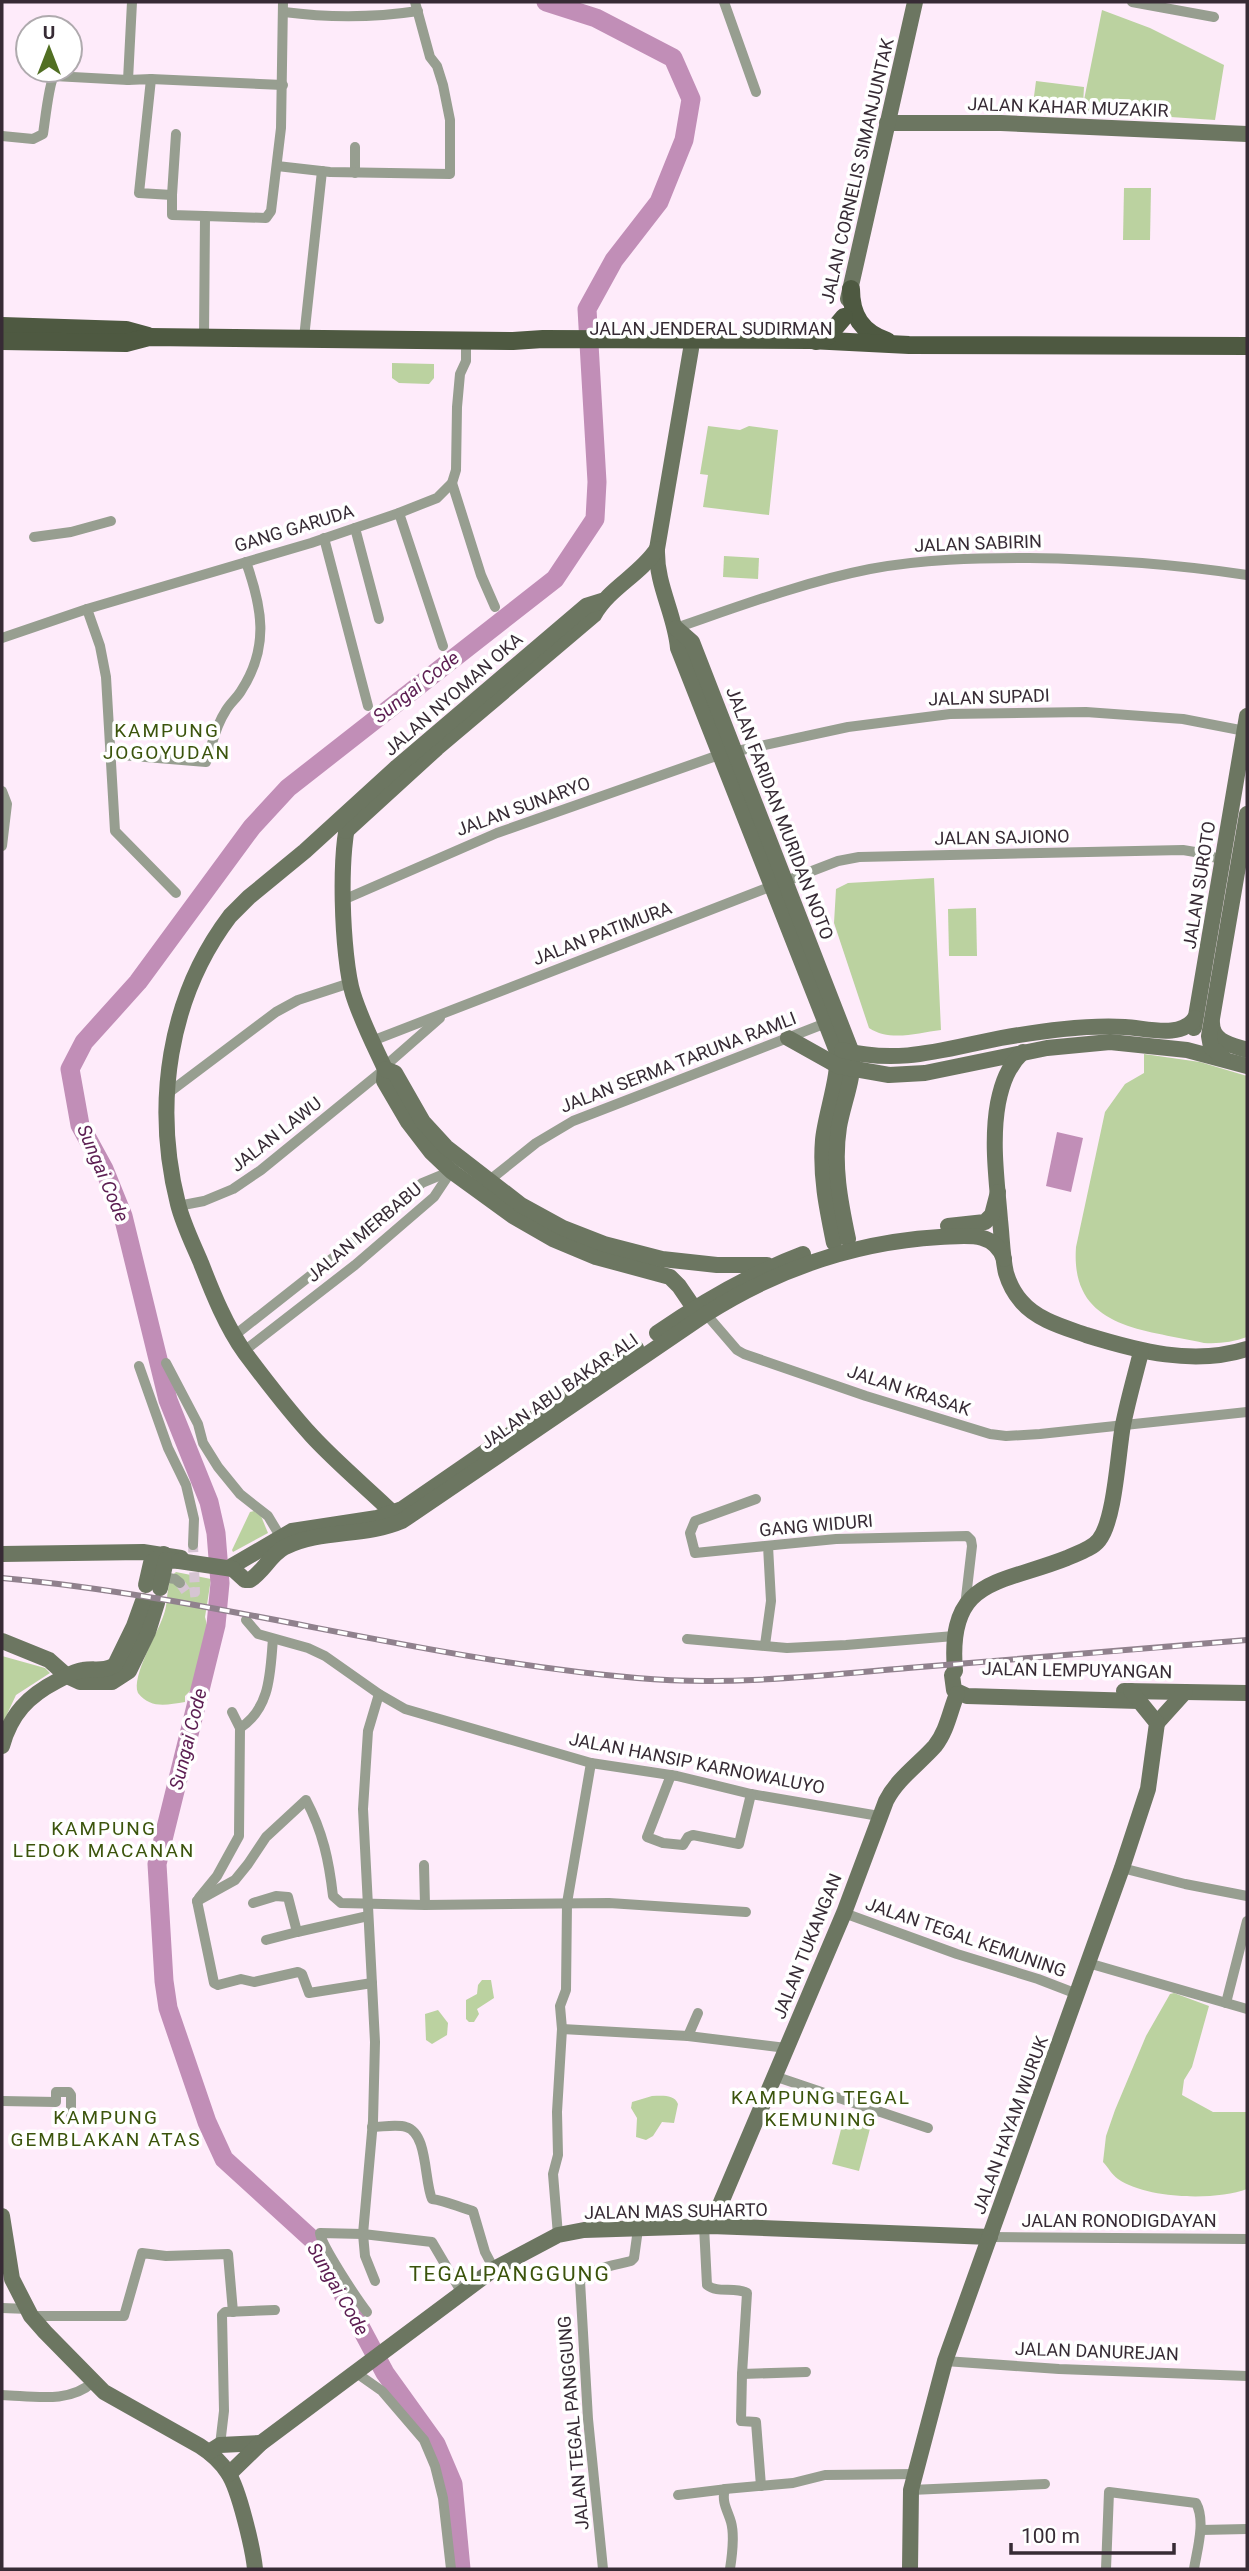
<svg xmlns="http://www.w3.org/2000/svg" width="1249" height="2571" font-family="Roboto,sans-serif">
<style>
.green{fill:#bbd2a0}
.water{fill:#c18eb7}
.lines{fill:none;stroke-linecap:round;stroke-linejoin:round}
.river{stroke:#c18eb7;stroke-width:19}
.street-tunnel{stroke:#d6c5d3;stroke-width:10;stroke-dasharray:10 5;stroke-linecap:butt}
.street{stroke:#979e90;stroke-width:10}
.secondary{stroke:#6c7661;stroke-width:16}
.primary{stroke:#4e5941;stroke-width:18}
.rail-casing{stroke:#90818d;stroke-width:6}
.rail{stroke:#fff;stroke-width:3.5;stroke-dasharray:10;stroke-linecap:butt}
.secondary-bridge{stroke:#6c7661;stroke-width:16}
.labels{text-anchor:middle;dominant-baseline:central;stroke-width:7;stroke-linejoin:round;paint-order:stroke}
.street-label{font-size:18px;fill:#372b35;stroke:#fff}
.water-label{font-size:19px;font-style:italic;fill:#5c1e52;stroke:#fff}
.neighbourhood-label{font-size:19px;letter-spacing:2px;fill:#3b540c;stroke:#fff}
.quarter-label{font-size:21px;letter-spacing:2px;fill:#3b540c;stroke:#fff}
</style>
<rect width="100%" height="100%" fill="#feebfa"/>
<g class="green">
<polygon points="1102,10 1150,28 1224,65 1215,120 1082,111 1033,104 1036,81 1084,87 1083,105"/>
<polygon points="1124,188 1151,188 1150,240 1123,240"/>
<polygon points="392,363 434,364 434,378 429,384 399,383 392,378"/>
<polygon points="708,426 740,430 749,426 778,430 769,515 703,507 708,475 700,474"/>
<polygon points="724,556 759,558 758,579 723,577"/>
<path d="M934 878 941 1030C917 1033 890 1042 869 1028L834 923 836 889 848 883Z"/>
<polygon points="976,908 977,956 949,956 948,909"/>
<path d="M1144 1054 1200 1062 1247 1076V1337C1233 1342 1219 1344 1204 1343 1143 1329 1070 1329 1076 1247L1105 1112 1125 1084 1144 1073Z"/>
<polygon points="254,1511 261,1516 268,1533 233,1552 232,1550 250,1512"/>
<path d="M176 1572 211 1579 205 1617 207 1625 191 1690 185 1696V1702C166 1705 151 1709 138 1693 131 1676 158 1633 164 1614 169 1602 165 1581 176 1572Z"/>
<polygon points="2,1656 45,1668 50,1673 16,1695 3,1723"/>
<polygon points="482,1980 491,1980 494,1998 477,2009 479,2014 474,2022 469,2022 466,2019 466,2000 477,1994 478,1985"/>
<path d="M1174 1993 1209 2006 1192 2067 1184 2080 1182 2095 1213 2112H1247V2189C1215 2201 1147 2199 1118 2179 1112 2175 1108 2167 1103 2162L1106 2136 1115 2110 1146 2036 1170 1994Z"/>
<polygon points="438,2010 448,2023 447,2035 432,2044 426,2040 425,2014"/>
<path d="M652 2096C662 2096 674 2094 678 2104L674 2123 662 2122 653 2136 646 2140 636 2137 637 2118 631 2108 632 2102Z"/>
<polygon points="845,2114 872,2121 859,2171 832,2164"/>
</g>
<polygon class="water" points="1057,1132 1083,1138 1071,1192 1046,1186"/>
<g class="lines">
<polyline class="river" points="461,2569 453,2484 436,2444 385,2373 315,2242 224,2159 207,2122 168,2008 164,1981 157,1864 216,1625 220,1583 216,1533 209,1502 168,1400 123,1216 104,1169 80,1125 70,1069 84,1042 138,982 252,827 288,788 555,579 595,519 597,482 587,309 614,260 659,202 684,140 691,99 673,58 596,18 546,2"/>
<polyline class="street-tunnel" points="180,1583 187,1593 195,1592 193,1545"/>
<g class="street">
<polyline points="724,2 756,92"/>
<polyline points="1132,2 1214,17"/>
<path d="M284 12C330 18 372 18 418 11"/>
<polyline points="151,79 283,85"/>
<polyline points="128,80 132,2"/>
<path d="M2 136 33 139 43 134C45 121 49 83 54 76L128 80 151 79 139 193 172 195V215L205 216"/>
<polyline points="355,147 355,173"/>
<polyline points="277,166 330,172 450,174 450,120 443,85 437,66 430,57 415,2"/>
<polyline points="172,195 176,134"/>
<polyline points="204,337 205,216 266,218 271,211 281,128 283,2"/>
<polyline points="304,338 322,171"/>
<polyline points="452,483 481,575 495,607"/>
<polyline points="399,513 443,646"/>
<polyline points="355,528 379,619"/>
<polyline points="34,537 71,532 111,521"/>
<polyline points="324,538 368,706"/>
<polyline points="87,609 100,646 106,677 115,831 176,893"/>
<path d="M676 628C740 606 804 582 870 569 923 559 975 558 1029 558 1102 559 1175 564 1247 575"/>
<polyline points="2,638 87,609 311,543 399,513 437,498 452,483 456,470 457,407 460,374 466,361 466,340"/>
<path d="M109 754 206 762C212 746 215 727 225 712 229 704 237 698 241 691 270 647 262 607 246 562"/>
<polyline points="2,791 7,804 2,846"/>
<polyline points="786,881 838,861 859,857 1183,850 1201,853 1222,860"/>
<polyline points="343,900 497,833 719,755 848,727 950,714 1086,712 1183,719 1245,731"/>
<polyline points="372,1041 772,886"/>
<polyline points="384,1067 440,1018"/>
<polyline points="167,1094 276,1012 298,1000 350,983"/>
<polyline points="486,1183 536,1143 573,1121 826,1023"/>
<polyline points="178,1206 204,1201 233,1189 261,1170 385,1069"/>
<polyline points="706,1314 737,1350 744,1354 866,1396 990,1434 1006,1436 1040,1434 1247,1412"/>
<polyline points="235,1335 343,1250 422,1183 451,1171"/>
<polyline points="244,1351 355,1265 434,1197 454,1167"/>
<polyline points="166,1363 198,1424 203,1443 218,1467 240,1494 268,1516 280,1536"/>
<polyline points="139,1366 168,1448 186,1485 194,1519 193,1545"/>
<polyline points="756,1499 695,1521 690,1533 695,1553 836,1539 967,1536 971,1540 972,1546 965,1606"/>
<polyline points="162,1577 175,1579 180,1583"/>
<polyline points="246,1620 258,1634 308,1648 325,1656 379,1694 405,1709 591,1763 677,1776 751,1794 879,1816"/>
<polyline points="687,1639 787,1648 846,1645 954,1636"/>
<polyline points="765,1645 771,1601 768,1546"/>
<path d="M232 1712 240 1728C271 1708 270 1672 273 1639"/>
<polyline points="671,1775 647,1837 663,1843 683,1845 688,1837 693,1835 739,1844 751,1794"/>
<polyline points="424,1865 425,1905"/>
<polyline points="1122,1868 1185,1884 1247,1896"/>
<polyline points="199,1898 217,1876 239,1836 240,1728"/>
<path d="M197 1901 235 1880 248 1864 266 1837 306 1800C323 1832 329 1861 333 1896L341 1903 425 1905 609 1903 746 1912"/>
<polyline points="197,1901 214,1983 218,1985 241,1979 254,1982 298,1972 302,1974 309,1993 372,1983"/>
<polyline points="253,1903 276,1896 288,1897 297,1932 368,1916"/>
<polyline points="844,1913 957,1954 1038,1979 1077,1994"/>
<polyline points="266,1940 297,1932"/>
<polyline points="1088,1963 1247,2009"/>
<polyline points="1226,2003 1247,1921"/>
<polyline points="562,2029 688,2036 698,2013"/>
<polyline points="688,2036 786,2048"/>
<polyline points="774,2076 928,2128"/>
<polyline points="2,2101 56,2102 56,2092 69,2092 71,2095 71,2118"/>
<path d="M372 2127C382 2127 397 2124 406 2127 428 2133 424 2181 432 2199 447 2201 458 2207 473 2211L485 2252 494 2269"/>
<path d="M704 2226 707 2285C718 2294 734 2286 747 2293L742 2374 806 2372"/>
<polyline points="558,2235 553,2174 558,2155 557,2112 562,2029 560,2006 566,1990 567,1903 591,1763"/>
<polyline points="990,2237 1247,2239"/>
<polyline points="375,2281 365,2256 363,2234 373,2121 375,2042 363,1809 368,1731 379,1694"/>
<polyline points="2,2308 29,2309"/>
<path d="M367 2312C357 2299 321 2245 320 2233L363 2234 432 2242 462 2293"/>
<polyline points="31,2316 124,2316 142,2253 166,2256 228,2254 233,2312"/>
<polyline points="945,2361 1059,2369 1247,2376"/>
<polyline points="355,2372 382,2391 424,2440 435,2466 443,2498 451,2569"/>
<polyline points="742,2374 741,2421 756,2422 761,2486"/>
<path d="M2 2395C33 2396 69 2404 93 2382"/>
<polyline points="220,2445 224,2411 222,2315 225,2312 275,2310"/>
<polyline points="911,2490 1045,2484"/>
<polyline points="678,2495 727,2489"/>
<polyline points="1201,2530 1247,2529"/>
<path d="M603 2569 588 2419 580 2281C595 2267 611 2266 631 2261L634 2258 638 2229"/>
<path d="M730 2569C732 2556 735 2536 731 2522 728 2511 721 2502 725 2489L793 2483 825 2475 915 2474"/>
<path d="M1106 2569 1109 2492 1196 2503C1206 2521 1197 2550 1194 2569"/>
</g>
<g class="secondary">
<polyline points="887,123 1001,123 1247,134"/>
<polyline points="848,299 915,2"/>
<path d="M691 349 657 549C656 585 675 614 678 648L836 1049C842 1070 825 1115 823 1140 820 1176 827 1209 834 1243"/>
<path d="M676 628 692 642 852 1053C855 1077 843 1103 839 1127 833 1165 840 1201 848 1239"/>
<path d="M352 810C337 843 342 959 353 994 361 1020 374 1045 385 1069L384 1081 408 1122 431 1152 451 1171 513 1216 553 1239 596 1257 670 1277 679 1286 694 1308"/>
<path d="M346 831 437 748 594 615C609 588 640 575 657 549"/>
<path d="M1212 1023C1212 1042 1232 1045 1247 1050"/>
<polyline points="1194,1028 1247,716"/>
<polyline points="788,1038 838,1066 889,1075 925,1073 1047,1048 1110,1042 1187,1050 1247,1066"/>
<path d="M842 1050C901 1065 944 1049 1001 1038 1042 1031 1083 1025 1125 1027 1146 1028 1182 1039 1195 1018"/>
<path d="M1023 1052C1008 1066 1002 1083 998 1103 991 1141 997 1182 1000 1220 1002 1237 1002 1256 1006 1273 1009 1283 1014 1293 1021 1301 1037 1320 1063 1327 1086 1335 1138 1351 1193 1366 1247 1349"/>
<polyline points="1223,1057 1211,1047 1209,1036 1247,814"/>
<polyline points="385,1069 395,1073 423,1122 446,1147 521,1205 563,1228 604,1244 662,1259 717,1265 767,1265"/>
<polyline points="948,1226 985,1222 992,1215 998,1192"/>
<path d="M657 1333C704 1301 750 1274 803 1254"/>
<path d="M393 1513C366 1487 337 1463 312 1436 288 1410 266 1381 245 1353 226 1326 213 1294 201 1263 193 1244 183 1224 178 1204 153 1105 168 998 230 916L249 897 305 851 397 767 586 606 602 601"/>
<polyline points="2,1554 143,1552 181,1558"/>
<polyline points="232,1566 292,1531 377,1518 402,1509 636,1348"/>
<path d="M233 1569 245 1580H250C264 1571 270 1555 285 1547 321 1529 365 1537 402 1521L706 1314C777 1269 856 1242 940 1237 965 1236 994 1230 1004 1259"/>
<polyline points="146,1585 151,1563 164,1554"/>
<polyline points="160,1588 166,1560 179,1561"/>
<polyline points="2,1641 49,1660 67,1676 80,1682 112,1682 129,1671 148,1632 157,1603"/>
<polyline points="1124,1691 1247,1693"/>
<path d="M1139 1701 967 1696 954 1690 952 1675 955 1671C947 1577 999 1585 1067 1558 1078 1553 1092 1549 1099 1540 1115 1520 1118 1452 1123 1425 1128 1400 1135 1376 1141 1352"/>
<polyline points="1157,1723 1185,1692"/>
<path d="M2 1746C11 1714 28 1696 57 1681 65 1677 74 1671 83 1670 95 1668 104 1672 115 1665L134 1626 143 1601"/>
<path d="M2 2216 12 2279 31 2316 45 2332 104 2392 200 2446C211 2453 221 2462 228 2473 239 2489 253 2549 255 2569"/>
<path d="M711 2226 844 1913 886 1801C897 1779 919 1764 935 1746 947 1731 950 1711 957 1694"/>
<polyline points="209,2452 220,2445 261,2443"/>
<polyline points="229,2474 261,2443 494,2269 558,2235 584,2230 711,2226 990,2237"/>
<polyline points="910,2569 911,2490 945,2361 1122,1868 1148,1789 1157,1723 1131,1691"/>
</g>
<g class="primary">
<path d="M851 289C851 316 862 332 887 341"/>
<polyline points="2,326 126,330 148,336"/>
<polyline points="2,341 126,343 149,337 513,341 543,339 810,340 909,345 1247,346"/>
<polyline points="816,341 828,336 844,317"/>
</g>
<defs>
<path id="rail" d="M2 1578C215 1597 423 1660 637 1678 727 1686 818 1676 908 1668 1021 1659 1134 1650 1247 1640"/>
</defs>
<use href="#rail" class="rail-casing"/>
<use href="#rail" class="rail"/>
<polyline class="secondary-bridge" points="179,1561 233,1569"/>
</g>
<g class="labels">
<g class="street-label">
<text transform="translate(1068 107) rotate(2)">JALAN KAHAR MUZAKIR</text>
<text transform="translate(857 171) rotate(-77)">JALAN CORNELIS SIMANJUNTAK</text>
<text x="711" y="328">JALAN JENDERAL SUDIRMAN</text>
<text transform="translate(294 528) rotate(-17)">GANG GARUDA</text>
<text transform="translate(978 543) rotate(-2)">JALAN SABIRIN</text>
<text transform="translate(453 694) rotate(-41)">JALAN NYOMAN OKA</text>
<text transform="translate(989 697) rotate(-2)">JALAN SUPADI</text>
<text transform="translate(523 806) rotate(-20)">JALAN SUNARYO</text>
<text transform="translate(780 813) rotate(69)">JALAN FARIDAN MURIDAN NOTO</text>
<text transform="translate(1002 837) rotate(-1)">JALAN SAJIONO</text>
<text transform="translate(1199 885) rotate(-81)">JALAN SUROTO</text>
<text transform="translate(602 933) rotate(-21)">JALAN PATIMURA</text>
<text transform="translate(678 1062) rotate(-21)">JALAN SERMA TARUNA RAMLI</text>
<text transform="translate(276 1134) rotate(-38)">JALAN LAWU</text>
<text transform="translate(364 1232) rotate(-40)">JALAN MERBABU</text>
<text transform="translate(909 1390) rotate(18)">JALAN KRASAK</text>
<text transform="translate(559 1391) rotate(-35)">JALAN ABU BAKAR ALI</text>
<text transform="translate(816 1525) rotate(-5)">GANG WIDURI</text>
<text transform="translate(1077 1670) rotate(1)">JALAN LEMPUYANGAN</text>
<text transform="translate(697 1763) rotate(11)">JALAN HANSIP KARNOWALUYO</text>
<text transform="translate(966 1937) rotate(19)">JALAN TEGAL KEMUNING</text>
<text transform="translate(807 1946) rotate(-68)">JALAN TUKANGAN</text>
<text transform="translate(1010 2125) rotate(-70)">JALAN HAYAM WURUK</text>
<text transform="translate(676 2211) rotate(-1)">JALAN MAS SUHARTO</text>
<text x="1119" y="2220">JALAN RONODIGDAYAN</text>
<text transform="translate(1097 2351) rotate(2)">JALAN DANUREJAN</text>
<text transform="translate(573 2423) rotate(-95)">JALAN TEGAL PANGGUNG</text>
</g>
<g class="water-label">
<text transform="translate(416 687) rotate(-38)">Sungai Code</text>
<text transform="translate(103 1173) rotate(67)">Sungai Code</text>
<text transform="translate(188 1739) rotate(-76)">Sungai Code</text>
<text transform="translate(338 2289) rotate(60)">Sungai Code</text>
</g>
<g class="neighbourhood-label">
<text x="167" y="730">KAMPUNG<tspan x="167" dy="22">JOGOYUDAN</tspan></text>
<text x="104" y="1828">KAMPUNG<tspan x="104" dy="22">LEDOK MACANAN</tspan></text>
<text x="821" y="2097">KAMPUNG TEGAL<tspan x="821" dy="22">KEMUNING</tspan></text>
<text x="106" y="2117">KAMPUNG<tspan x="106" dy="22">GEMBLAKAN ATAS</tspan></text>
</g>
<g class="quarter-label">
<text x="510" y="2274">TEGALPANGGUNG</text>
</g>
</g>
<rect width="1249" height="2571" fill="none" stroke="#372b35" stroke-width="7"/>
<g transform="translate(49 49)"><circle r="33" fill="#ffffff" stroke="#afaaae" stroke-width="2"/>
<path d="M0-5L12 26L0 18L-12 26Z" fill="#516f23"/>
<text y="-10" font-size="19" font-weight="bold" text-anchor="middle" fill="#372b35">U</text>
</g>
<path d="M1011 2543v10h163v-10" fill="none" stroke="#372b35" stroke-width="3.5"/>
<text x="1021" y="2543" font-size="21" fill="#372b35" stroke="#ffffff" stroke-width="5" paint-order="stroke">100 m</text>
</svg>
